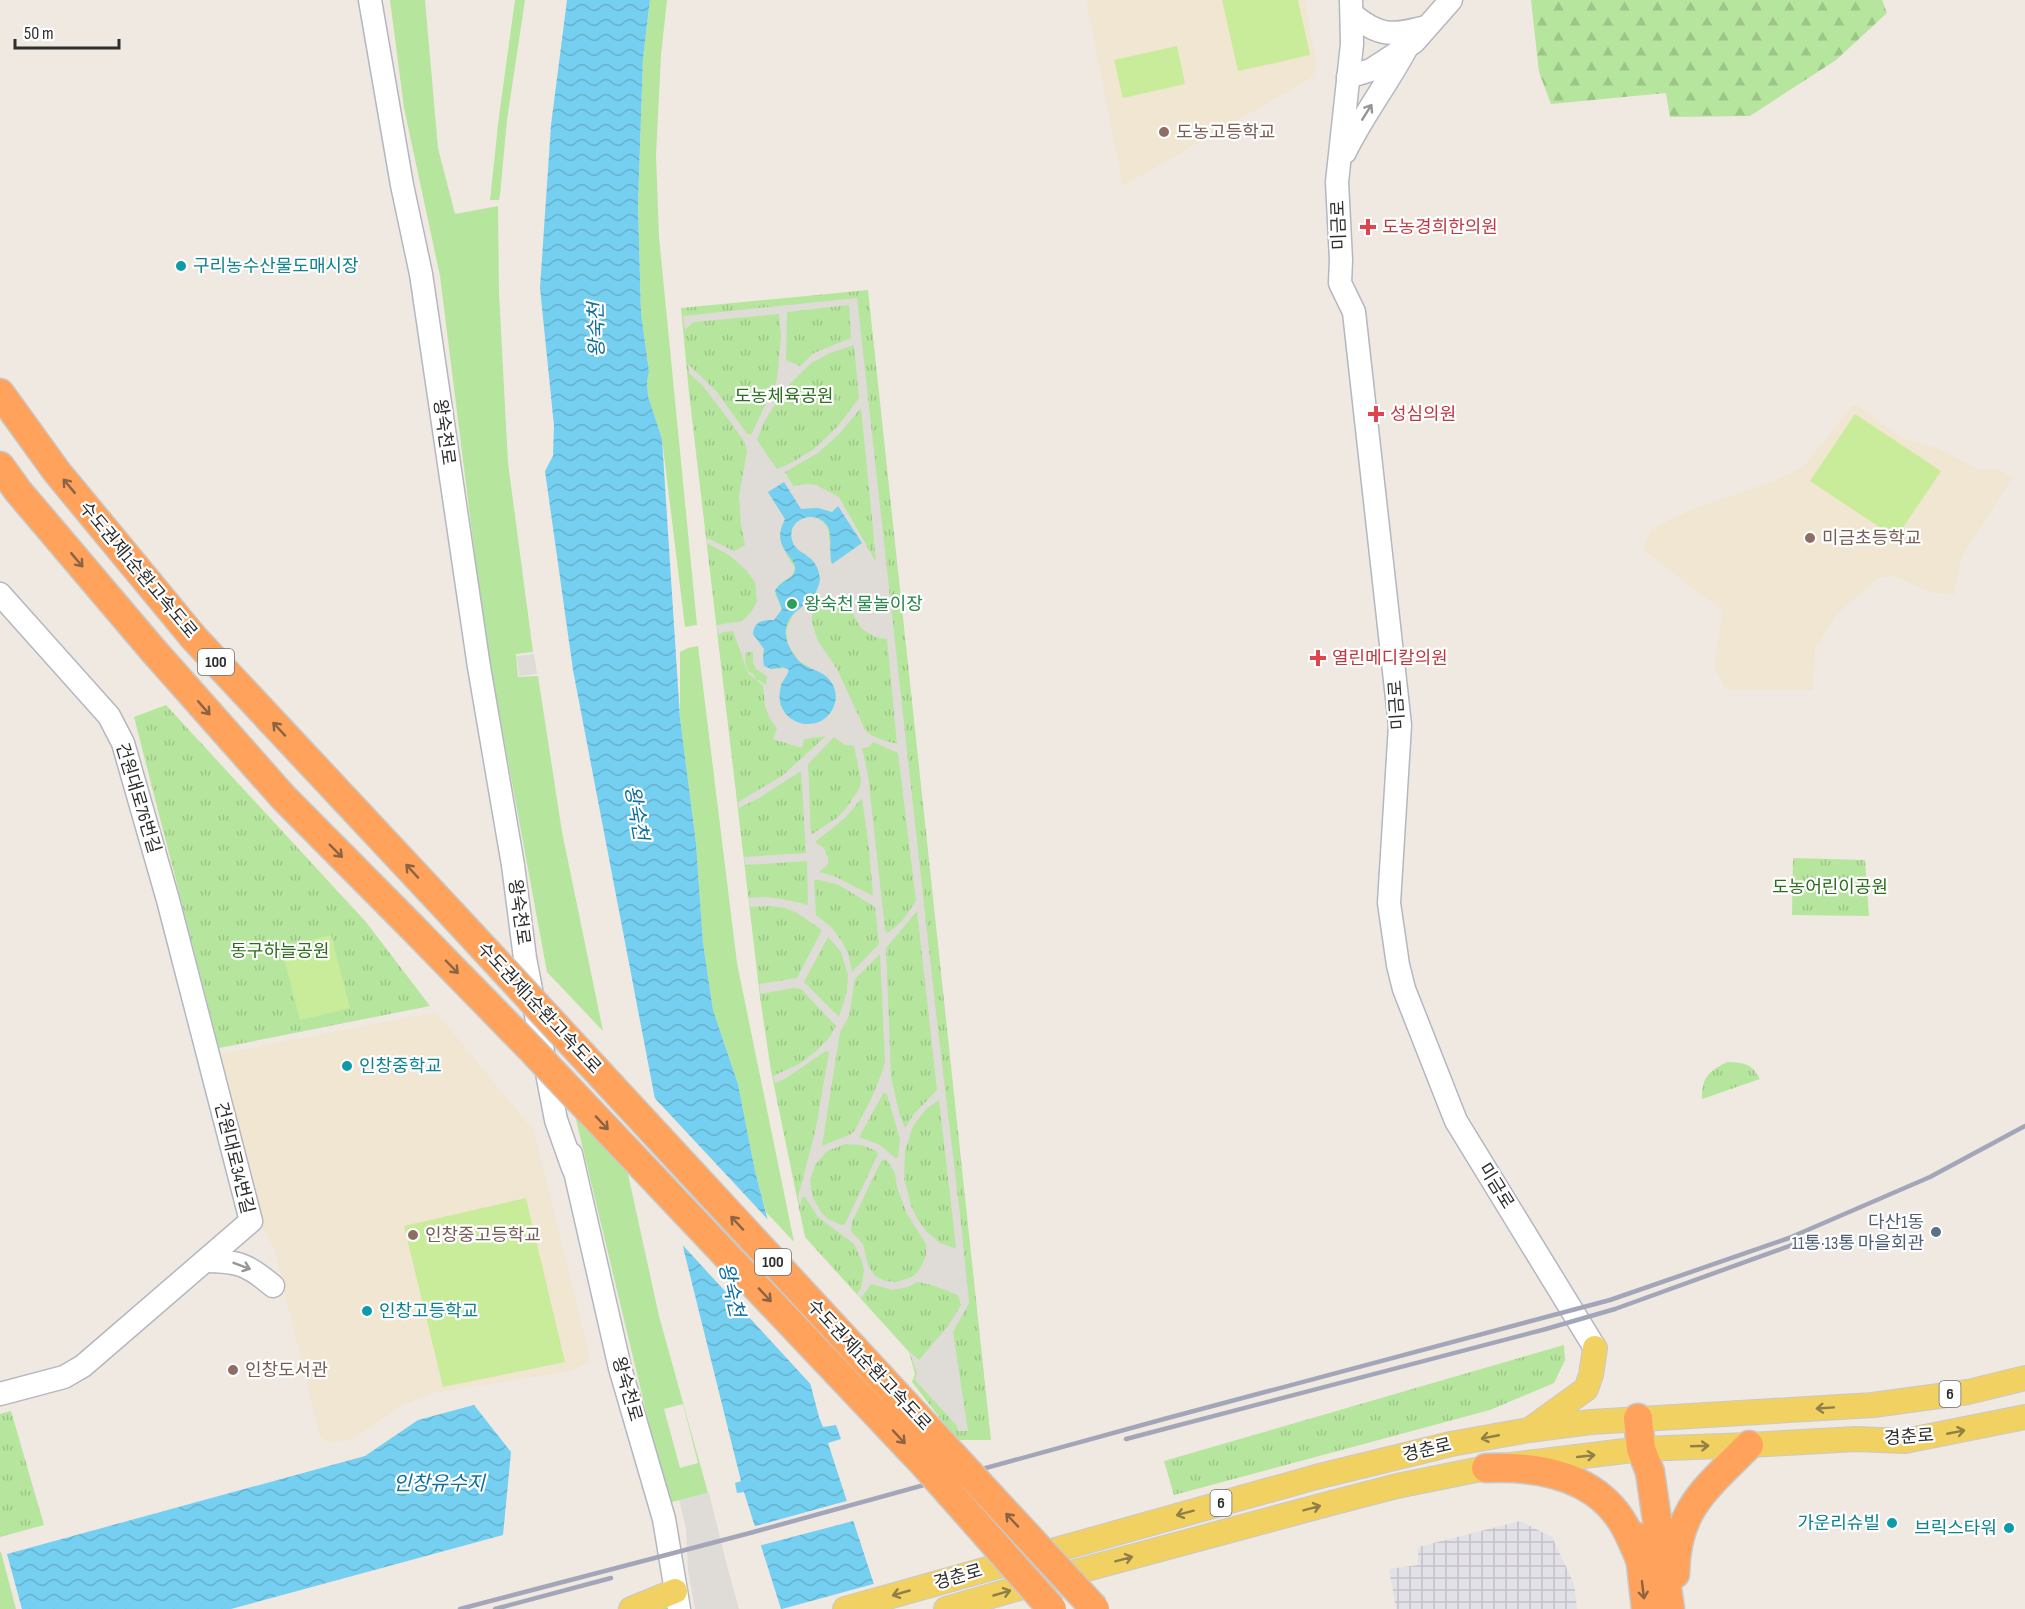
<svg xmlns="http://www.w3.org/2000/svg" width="2025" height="1609" font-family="'Sofia Sans Condensed','Noto Sans KR',sans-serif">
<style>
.industrial{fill:url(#industrial-grid)}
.education{fill:#f0e6d1}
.grass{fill:#b6e59e;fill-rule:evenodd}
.forest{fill:url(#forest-firs)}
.park{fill:url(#park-tufts)}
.pitch{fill:#c9ec9a}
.plaza{fill:#dfdcd8;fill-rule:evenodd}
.water{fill:url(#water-waves)}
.pier{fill:#efe9e1}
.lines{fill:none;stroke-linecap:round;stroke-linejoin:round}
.secondary-casing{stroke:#b4b7c1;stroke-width:25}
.primary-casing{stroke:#c9c9c9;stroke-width:26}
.highway-casing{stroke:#c9c9c9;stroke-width:31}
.secondary{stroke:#fff;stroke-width:22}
.primary{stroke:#f2d163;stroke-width:24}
.highway{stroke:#ffa35c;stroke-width:28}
.rail{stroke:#a3a6b8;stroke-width:4.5}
.highway-bridge-casing{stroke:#c9c9c9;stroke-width:31;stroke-linecap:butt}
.highway-bridge{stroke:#ffa35c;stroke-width:28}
.oneway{stroke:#969696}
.oneway2{stroke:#8c6343}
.oneway3{stroke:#908048}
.education-dot{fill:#8d6e63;stroke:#fff;stroke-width:2}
.health-dot{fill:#e0444e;stroke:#fff;stroke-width:2}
.culture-dot{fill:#0f9aa8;stroke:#fff;stroke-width:2}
.leisure-dot{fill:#2e9e5b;stroke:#fff;stroke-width:2}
.service-dot{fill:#5c6f8a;stroke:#fff;stroke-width:2}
.labels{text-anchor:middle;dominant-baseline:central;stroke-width:4.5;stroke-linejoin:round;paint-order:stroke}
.shield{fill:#fff;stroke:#6d6d6d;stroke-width:1.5}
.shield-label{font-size:16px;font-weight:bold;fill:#2e2e2e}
.education-label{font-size:18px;fill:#785e54;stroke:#fff;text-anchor:start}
.street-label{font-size:18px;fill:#2e2e2e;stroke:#fff}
.health-label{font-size:18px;fill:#be3a42;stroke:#fff;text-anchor:start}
.culture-label{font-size:18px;fill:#0d838f;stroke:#fff;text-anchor:start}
.park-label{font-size:18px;fill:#2c6e1b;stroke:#fff}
.leisure-label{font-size:18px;fill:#27864d;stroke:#fff;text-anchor:start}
.service-label{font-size:18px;fill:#4e5e75;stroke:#fff;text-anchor:end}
.water-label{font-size:20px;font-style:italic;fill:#0d6fa3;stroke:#fff}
</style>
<defs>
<pattern id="industrial-grid" width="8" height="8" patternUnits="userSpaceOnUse" patternTransform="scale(1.5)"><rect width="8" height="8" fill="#e3e1e8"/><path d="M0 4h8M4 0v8" fill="none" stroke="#c3c1c7"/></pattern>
<pattern id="forest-firs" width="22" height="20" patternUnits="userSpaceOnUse" patternTransform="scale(1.5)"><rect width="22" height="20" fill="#b6e59e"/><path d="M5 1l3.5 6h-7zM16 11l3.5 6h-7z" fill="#9dc588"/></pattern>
<pattern id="park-tufts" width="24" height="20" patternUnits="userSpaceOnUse" patternTransform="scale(1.5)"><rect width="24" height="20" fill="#b6e59e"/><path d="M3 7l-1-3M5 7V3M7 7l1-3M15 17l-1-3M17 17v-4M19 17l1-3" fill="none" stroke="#9dc588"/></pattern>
<pattern id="water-waves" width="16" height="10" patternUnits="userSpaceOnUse" patternTransform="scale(1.5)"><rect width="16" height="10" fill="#75cff0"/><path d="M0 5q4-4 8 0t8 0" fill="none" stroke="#66b2ce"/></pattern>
</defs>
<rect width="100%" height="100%" fill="#efe9e1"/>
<polygon class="industrial" points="1520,1521 1552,1537 1574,1584 1577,1609 1396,1609 1389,1569 1418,1565 1418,1547"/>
<g class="education">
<polygon points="1086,0 1305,0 1317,67 1311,78 1123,186"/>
<polygon points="1857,405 1902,438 1940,449 1977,469 1999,469 2012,478 1961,558 1954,595 1930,592 1894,576 1878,578 1837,614 1815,648 1813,690 1726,690 1714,667 1723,611 1642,549 1652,528 1698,507 1775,481 1803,467 1851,407"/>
<polygon points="436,1012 534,1131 589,1353 588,1363 570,1371 433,1393 398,1407 355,1438 331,1443 322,1438 318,1429 274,1248 259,1223 221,1054"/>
</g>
<g class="grass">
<polygon points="390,0 425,0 438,148 455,214 498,206 499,293 508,463 533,652 516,654 518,677 538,676 562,832 603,1031 547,972 485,636 440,276 404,108"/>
<polygon points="515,0 525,0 507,120 500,195 499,200 490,200 499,116"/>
<polygon points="650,0 667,0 661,55 656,155 659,237 697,625 685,627 662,439 648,396 647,382 649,370 641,313 638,205 643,58"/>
<polygon points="698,646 737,963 794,1242 766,1212 755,1171 738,1084 713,1010 703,943 696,843 680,718 680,652 688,648"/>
<path d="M574 1111 626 1165 659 1316 708 1493 668 1503ZM683 1404 698 1463 680 1468 664 1409Z"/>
<polygon points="0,1552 1,1552 16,1609 0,1609"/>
</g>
<polygon class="forest" points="1531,0 1882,0 1887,13 1836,60 1750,116 1670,117 1666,93 1551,104 1539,72"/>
<g class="park">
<polygon points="868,290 991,1440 957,1440 912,1382 915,1374 909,1352 805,1237 771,1071 760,997 689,393 681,308"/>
<polygon points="166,705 366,922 430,1006 219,1048 134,717"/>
<polygon points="1793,858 1865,860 1869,916 1792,915"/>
<path d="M1727 1062C1745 1063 1751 1063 1760 1079L1702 1099C1702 1077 1708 1072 1727 1062Z"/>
<polygon points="1564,1345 1565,1360 1554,1383 1490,1410 1174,1495 1164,1461"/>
<polygon points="11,1411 44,1525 0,1537 0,1414"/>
</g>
<g class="pitch">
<polygon points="1222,0 1298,0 1310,55 1238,71"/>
<polygon points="1177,46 1185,84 1123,98 1114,60"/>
<polygon points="1855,414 1941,471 1896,538 1810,481"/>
<polygon points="331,935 350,1008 300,1020 281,947"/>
<polygon points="526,1198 565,1362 443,1387 404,1226"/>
</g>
<g class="plaza">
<path d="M857 298 936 1013 961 1223 969 1303 953 1332 968 1431H958L957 1426 915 1380 917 1373 909 1351 919 1360 948 1326 957 1312 961 1305 958 1295 932 1285 917 1282 908 1287 892 1290 871 1284 861 1298 857 1294 861 1288 864 1271 862 1261 854 1244 818 1217 805 1197H802L800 1207 798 1197 816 1128 829 1052 826 1051 783 1080 775 1083 773 1076 799 1064 815 1052 829 1038 836 1026 801 989 793 988 761 994 759 984 797 978 822 930 797 913 785 908 770 906 750 907 749 898 764 897 782 899 808 905 807 861 745 865 744 857 806 853 801 771 759 798 739 808 738 802 782 776 826 736 804 739 802 748 773 739 777 728 770 719 765 706 763 686 748 673 733 631 724 632 718 635 717 625 742 621 751 612 757 602 755 582 746 570 729 555 707 543V538L734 551 745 545 741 524 739 496 747 451 744 441 729 420 703 386 689 373 688 364 717 392 747 434 751 435 777 380 781 336 779 314 693 322 685 330 683 316ZM849 305 851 338 814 353 800 366 786 360 787 312ZM854 345 859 398 838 426 814 449 791 463 777 469 757 440 764 422 772 409 789 385 811 363 830 353ZM861 408 871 509 876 562 839 497 816 485 807 484 793 486 785 472 818 453 839 434ZM768 492 801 509 818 508 832 512 837 507 862 543 832 564 828 528 823 522 815 517H805L797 521 792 528 791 538 794 545 799 551 806 554 819 584 808 602 794 613 786 630 788 644 799 661 811 668 787 716 780 705 781 684 789 673V670L786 668 777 669 765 666 763 658 764 649 762 646 767 620H774L777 618 782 609 775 594 783 581 792 576 795 568 786 554 785 519ZM822 598 831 603 850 604 854 616 862 629 875 637 887 639 897 744 882 740 871 735 865 730 837 669 818 641 812 623V614L814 605ZM746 652H753V663L757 670 767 676 766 685 760 681 756 680 753 674 748 671 745 661ZM834 737 845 745 854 746 861 780 860 787 848 806 838 817 811 835 808 764ZM873 742 898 753 916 901 902 921 888 933 886 932 885 929 868 775 862 748 869 747ZM862 798 869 848 873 896 834 876 819 872 828 864V858L824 848 815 842 845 818ZM814 880H820L839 885 875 907 879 944 852 972 848 953 841 940 832 928 816 915ZM917 911 937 1090 913 1115 905 1128 900 1116 891 1077 886 948ZM828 937 841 952 848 975 847 992 839 1017 804 982ZM880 954 885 1061 883 1070 871 1099 855 1130 851 1134 822 1146 840 1032 849 1016 855 979ZM884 1092 887 1095 900 1139 898 1157 895 1158 880 1145 859 1137ZM939 1100 956 1247 954 1248 940 1243 927 1232 918 1220 911 1206 904 1178 905 1151 913 1126 926 1109ZM846 1144 862 1145 876 1151 878 1154 845 1224 841 1225 828 1219 821 1212 812 1196 810 1180 815 1165 827 1151ZM886 1159 895 1173 897 1187 906 1212 926 1244V1256L918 1272 912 1277 897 1282 885 1281 875 1276 868 1265 863 1244 851 1231 852 1222 879 1165 881 1161Z"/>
<polygon points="534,654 537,674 519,676 517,656"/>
<polygon points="709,1493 726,1562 739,1609 695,1609 688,1571 686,1528 679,1500"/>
</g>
<g class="water">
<polygon points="567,0 650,0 643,58 638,205 641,313 649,371 647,382 648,396 662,439 680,718 696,843 703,943 713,1010 738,1084 755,1171 819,1417 823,1427 836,1425 841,1439 828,1443 882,1609 781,1609 744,1492 737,1493 735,1483 741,1481 684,1251 573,670 545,471 553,456 554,426 540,288 551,125"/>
<path d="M784 482 801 509 818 508 832 512 838 506 862 543 832 564C828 553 833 538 828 527 818 508 786 518 792 540 796 557 817 551 820 579 819 586 816 594 811 599 800 610 788 613 786 630 784 641 793 656 801 663 807 668 815 669 821 673 836 681 840 698 831 712 825 720 818 724 808 724 788 724 775 705 781 686 783 680 787 676 789 670L783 667 771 669 764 666 763 658 764 649 753 634C754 621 763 620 774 620L782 609 775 591C779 581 792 580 795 571 798 556 769 549 785 519L768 492Z"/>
<polygon points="474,1405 511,1452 503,1535 231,1609 22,1609 7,1554 365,1456 418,1420"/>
</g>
<g class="pier">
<polygon points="650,1093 773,1225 815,1389 678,1240"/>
<polygon points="850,1500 857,1520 758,1546 752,1527"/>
<polygon points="877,1583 885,1609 782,1609"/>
</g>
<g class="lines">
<defs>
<g id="secondary">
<polyline points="370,0 402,185 421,274 479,667 513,865 525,958 556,1120 573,1168"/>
<polyline points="1351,0 1352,44 1337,182 1341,260 1340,283 1354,312 1400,725 1389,903 1398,965 1404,989 1456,1121 1595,1348"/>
<path d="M1353 15C1381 38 1393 35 1426 27"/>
<polyline points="1348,77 1371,70 1414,42 1451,0"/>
<path d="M1345 152C1363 115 1388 83 1407 47"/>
<polyline points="0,594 109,716 123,743 168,900 251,1221 83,1366 64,1377 0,1394"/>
<polyline points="571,1154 620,1368 664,1519 679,1609"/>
<path d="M205 1261C238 1261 247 1264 273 1286"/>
</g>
<g id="primary">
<polyline points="1532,1428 1586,1389 1591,1375 1595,1348"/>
<polyline points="631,1609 675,1591"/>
<polyline points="845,1609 1316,1477 1451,1444 1529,1430 1591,1422 1873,1405 1968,1392 2025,1378"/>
<polyline points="946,1609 1068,1574 1324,1505 1397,1486 1486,1468 1641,1449 1749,1445 1856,1439 1905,1441 2025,1417"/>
</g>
<g id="highway">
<polyline points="0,393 57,472 194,638 452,914"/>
<polyline points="0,466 18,491 152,649 283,797 411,926"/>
<polyline points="1638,1418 1641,1449 1650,1472 1670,1609"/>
<path d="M1486 1468C1536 1466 1594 1475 1623 1523 1629 1533 1634 1545 1639 1557"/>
<polyline points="1638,1537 1646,1609"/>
<path d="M1675 1574C1676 1508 1707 1488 1749 1445"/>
</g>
</defs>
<use href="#secondary" class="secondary-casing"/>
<use href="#primary" class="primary-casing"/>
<use href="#highway" class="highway-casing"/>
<use href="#secondary" class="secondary"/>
<use href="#primary" class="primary"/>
<use href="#highway" class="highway"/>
<g class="rail">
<polyline points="1126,1439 1546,1329 1615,1309 1814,1237"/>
<polyline points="460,1609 750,1533 1164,1419 1610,1300 1789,1238 1930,1177 2025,1126"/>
<polyline points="495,1609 611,1578"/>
</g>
<defs>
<g id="highway-bridge">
<polyline points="452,914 1095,1609"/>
<polyline points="411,926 531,1049 922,1462 1052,1609"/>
</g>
</defs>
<use href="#highway-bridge" class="highway-bridge-casing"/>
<use href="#highway-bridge" class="highway-bridge"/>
</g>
<defs><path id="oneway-shaft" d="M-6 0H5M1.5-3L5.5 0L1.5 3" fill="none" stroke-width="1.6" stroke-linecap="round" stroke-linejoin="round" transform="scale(1.5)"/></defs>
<g class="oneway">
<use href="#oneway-shaft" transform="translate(1367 112) rotate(-58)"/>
<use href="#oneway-shaft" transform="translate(242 1266) rotate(21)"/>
</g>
<g class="oneway2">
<use href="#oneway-shaft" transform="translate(69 486) rotate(-130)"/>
<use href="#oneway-shaft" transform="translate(77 560) rotate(50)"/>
<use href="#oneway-shaft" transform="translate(204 708) rotate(49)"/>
<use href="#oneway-shaft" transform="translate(279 729) rotate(-133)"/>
<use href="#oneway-shaft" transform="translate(336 851) rotate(45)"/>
<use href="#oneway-shaft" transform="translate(412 871) rotate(-133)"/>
<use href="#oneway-shaft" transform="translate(452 967) rotate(46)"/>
<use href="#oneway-shaft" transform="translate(602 1123) rotate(47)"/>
<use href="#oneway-shaft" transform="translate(737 1223) rotate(-133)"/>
<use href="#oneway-shaft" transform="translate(765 1295) rotate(47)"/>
<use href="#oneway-shaft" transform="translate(899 1437) rotate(47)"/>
<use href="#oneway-shaft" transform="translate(1012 1520) rotate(-133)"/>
<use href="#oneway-shaft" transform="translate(1643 1590) rotate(83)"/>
</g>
<g class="oneway3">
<use href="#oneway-shaft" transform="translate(1825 1408) rotate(176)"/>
<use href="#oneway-shaft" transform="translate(1956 1432) rotate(-11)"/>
<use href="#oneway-shaft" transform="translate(1490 1437) rotate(169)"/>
<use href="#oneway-shaft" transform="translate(1700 1446) rotate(-2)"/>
<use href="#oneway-shaft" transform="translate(1586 1456) rotate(-6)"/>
<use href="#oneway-shaft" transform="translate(1312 1508) rotate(-15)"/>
<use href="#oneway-shaft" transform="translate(1185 1513) rotate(165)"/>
<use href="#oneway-shaft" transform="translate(1124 1559) rotate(-15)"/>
<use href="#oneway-shaft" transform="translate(901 1593) rotate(164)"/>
<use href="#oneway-shaft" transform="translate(1002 1593) rotate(-16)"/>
</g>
<g class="education-dot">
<circle cx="1164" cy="132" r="6"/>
<circle cx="1810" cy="538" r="6"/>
<circle cx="413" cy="1235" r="6"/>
<circle cx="233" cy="1370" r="6"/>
</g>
<g class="health-dot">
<path d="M1365 218h6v6h6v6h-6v6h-6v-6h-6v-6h6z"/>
<path d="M1373 405h6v6h6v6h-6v6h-6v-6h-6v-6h6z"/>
<path d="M1315 649h6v6h6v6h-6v6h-6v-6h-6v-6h6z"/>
</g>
<g class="culture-dot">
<circle cx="181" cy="266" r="6"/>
<circle cx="347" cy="1066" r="6"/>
<circle cx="367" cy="1311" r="6"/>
<circle cx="1892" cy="1523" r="6"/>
<circle cx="2009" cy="1528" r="6"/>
</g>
<circle class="leisure-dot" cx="792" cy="604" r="6"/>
<circle class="service-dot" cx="1936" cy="1232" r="6"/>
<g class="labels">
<g class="shield">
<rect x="198" y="649" width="36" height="26" rx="4.5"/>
<rect x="755" y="1249" width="36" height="26" rx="4.5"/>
<rect x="1939.5" y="1381" width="21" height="26" rx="4.5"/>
<rect x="1210.5" y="1490" width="21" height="26" rx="4.5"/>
</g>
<g class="shield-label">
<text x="216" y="662">100</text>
<text x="773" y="1262">100</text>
<text x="1950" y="1394">6</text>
<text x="1221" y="1503">6</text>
</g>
<g class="education-label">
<text x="1176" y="132">도농고등학교</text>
<text x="1822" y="538">미금초등학교</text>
<text x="425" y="1235">인창중고등학교</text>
<text x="245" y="1370">인창도서관</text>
</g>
<g class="street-label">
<text transform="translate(1339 225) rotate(-92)">미금로</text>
<text transform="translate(444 432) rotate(82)">왕숙천로</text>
<text transform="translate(138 570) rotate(50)">수도권제1순환고속도로</text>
<text transform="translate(1397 705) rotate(-94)">미금로</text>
<text transform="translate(138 798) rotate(73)">건원대로76번길</text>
<text transform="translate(519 912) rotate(82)">왕숙천로</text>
<text transform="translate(539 1008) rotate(47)">수도권제1순환고속도로</text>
<text transform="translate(234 1158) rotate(76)">건원대로34번길</text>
<text transform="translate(1496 1186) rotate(58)">미금로</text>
<text transform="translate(869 1365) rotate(47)">수도권제1순환고속도로</text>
<text transform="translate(627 1389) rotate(74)">왕숙천로</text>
<text transform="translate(1909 1437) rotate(-4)">경춘로</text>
<text transform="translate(1427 1450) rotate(-13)">경춘로</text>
<text transform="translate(958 1577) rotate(-16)">경춘로</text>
</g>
<g class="health-label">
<text x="1382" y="227">도농경희한의원</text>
<text x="1390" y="414">성심의원</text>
<text x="1332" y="658">열린메디칼의원</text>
</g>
<g class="culture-label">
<text x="193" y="266">구리농수산물도매시장</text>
<text x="359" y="1066">인창중학교</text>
<text x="379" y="1311">인창고등학교</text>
<text x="1880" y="1523" text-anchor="end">가운리슈빌</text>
<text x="1997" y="1528" text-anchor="end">브릭스타워</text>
</g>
<g class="park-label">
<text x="784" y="396">도농체육공원</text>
<text x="1830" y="887">도농어린이공원</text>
<text x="280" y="951">동구하늘공원</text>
</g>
<g class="leisure-label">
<text x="804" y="604">왕숙천 물놀이장</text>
</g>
<g class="service-label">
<text x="1924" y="1222">다산1동<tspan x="1924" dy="21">11통·13통 마을회관</tspan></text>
</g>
<g class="water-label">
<text transform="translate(597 330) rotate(-91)">왕숙천</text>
<text transform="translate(636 813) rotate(80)">왕숙천</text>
<text transform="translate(731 1290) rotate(77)">왕숙천</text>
<text x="439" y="1484">인창유수지</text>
</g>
</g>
<path d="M15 39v9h104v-9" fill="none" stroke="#2e2e2e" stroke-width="3"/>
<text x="24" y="39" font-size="18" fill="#2e2e2e" stroke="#ffffff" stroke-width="4.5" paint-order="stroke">50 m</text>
</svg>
